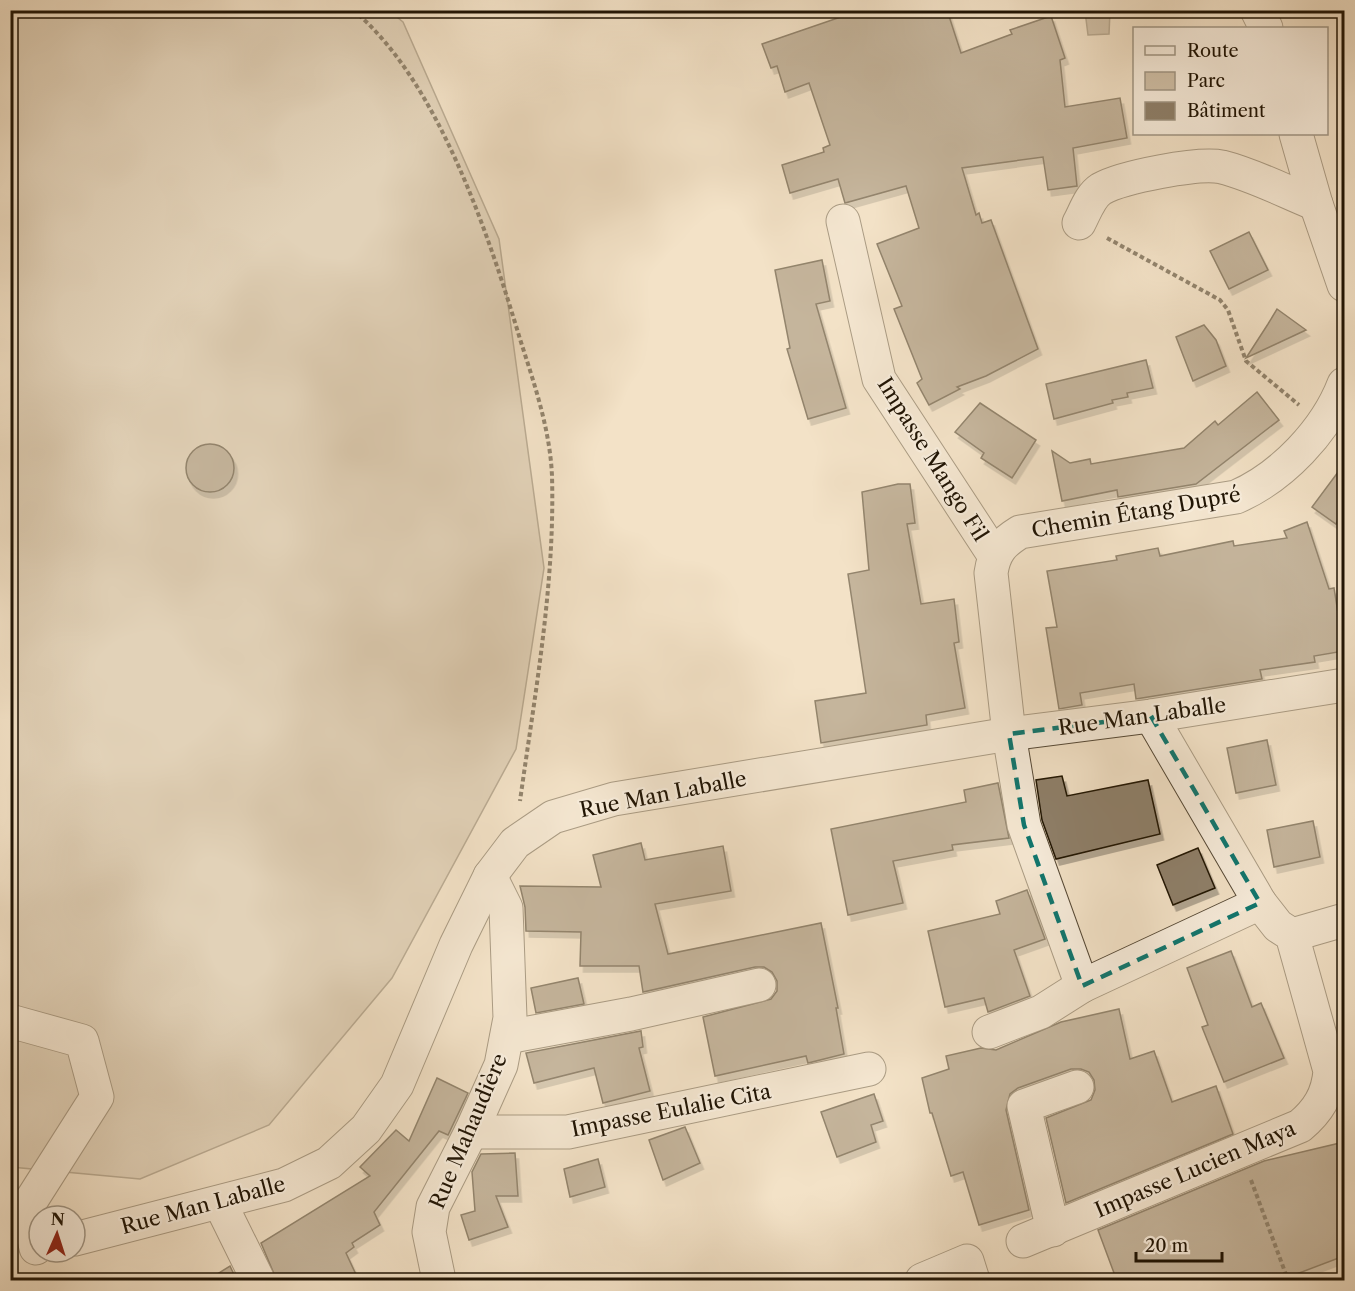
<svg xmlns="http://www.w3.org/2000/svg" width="1355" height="1291" font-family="'Libre Caslon Text',serif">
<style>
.green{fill:#cfbfa6;stroke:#786a55;stroke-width:1.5}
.water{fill:#ab9c85;stroke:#736651;stroke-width:1.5}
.building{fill:#8e7f69;stroke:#201404;stroke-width:1.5;filter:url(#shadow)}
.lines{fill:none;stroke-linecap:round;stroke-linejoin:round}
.minor-casing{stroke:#554835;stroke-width:35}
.path{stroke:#201404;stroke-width:4;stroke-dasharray:4.5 3;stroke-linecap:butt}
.minor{stroke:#f7ecdb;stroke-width:33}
.marked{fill:none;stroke:#0f766e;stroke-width:4.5;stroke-dasharray:12 8;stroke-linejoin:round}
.labels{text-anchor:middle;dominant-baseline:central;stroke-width:4.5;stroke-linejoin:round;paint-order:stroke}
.street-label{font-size:21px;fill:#201404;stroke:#f7ecdb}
</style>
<defs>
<filter id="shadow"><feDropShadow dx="3.5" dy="6" stdDeviation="0" flood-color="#0004"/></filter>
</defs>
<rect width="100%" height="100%" fill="#f3e2c7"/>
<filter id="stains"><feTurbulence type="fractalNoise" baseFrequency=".00333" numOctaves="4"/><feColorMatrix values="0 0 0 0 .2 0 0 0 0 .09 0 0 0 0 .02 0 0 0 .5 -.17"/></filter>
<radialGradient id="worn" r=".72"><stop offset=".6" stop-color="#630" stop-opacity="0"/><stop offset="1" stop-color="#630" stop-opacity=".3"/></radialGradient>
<polygon class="green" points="388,10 403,22 499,239 544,568 516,749 392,978 269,1125 140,1179 11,1167 10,11"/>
<polygon class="water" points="1085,11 1110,11 1109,34 1088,35"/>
<g class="building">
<polygon points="861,10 947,10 961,53 1012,34 1010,30 1051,16 1065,58 1060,60 1065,107 1120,98 1127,138 1073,148 1077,186 1048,190 1043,157 962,168 976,215 979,213 982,223 991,220 1038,349 986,376 957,387 960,389 929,405 917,383 922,379 894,309 902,306 877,244 919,228 906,186 845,203 838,179 790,193 782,165 824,152 823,148 830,145 809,83 785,92 777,66 771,68 762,44"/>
<polygon points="1249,232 1268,270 1229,289 1210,251"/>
<polygon points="822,260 830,301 816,304 846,408 808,419 787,349 790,348 775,270"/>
<polygon points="1277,309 1306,330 1246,358 1268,324"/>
<polygon points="1204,325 1216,340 1226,366 1193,381 1176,337"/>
<polygon points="1146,360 1153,388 1127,393 1128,397 1112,400 1113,403 1054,419 1046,384"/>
<polygon points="1257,392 1279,420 1196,484 1118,497 1117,490 1062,501 1052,451 1070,463 1090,459 1091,464 1184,448 1215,421 1218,425"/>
<polygon points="980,403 1036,440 1012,478 981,458 984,453 955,432"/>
<circle cx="210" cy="468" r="24"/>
<polygon points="1344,464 1344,505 1336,524 1312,507"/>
<polygon points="898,484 910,484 915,523 907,524 921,604 954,599 959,642 954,643 965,708 926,715 927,725 821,743 815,701 866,693 848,574 869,570 862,492"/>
<polygon points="1307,522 1329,589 1334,588 1344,651 1314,656 1315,662 1260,670 1262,679 1148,697 1136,699 1134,684 1080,693 1082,705 1059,709 1046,628 1057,627 1047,571 1117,560 1116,556 1158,548 1160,556 1233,541 1234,546 1287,538 1284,531"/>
<polygon points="1267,740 1276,785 1236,793 1227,748"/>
<polygon points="1062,776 1067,796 1148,780 1160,834 1056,859 1042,820 1036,780"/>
<polygon points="998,783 1009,838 952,845 953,850 893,861 903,903 848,915 831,829 966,802 964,790"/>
<polygon points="1313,821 1320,857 1274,867 1267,830"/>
<polygon points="641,843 645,860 723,846 731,891 655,904 668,954 821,923 838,1008 836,1008 844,1054 808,1063 806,1056 715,1076 703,1017 771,999 777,991 777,981 772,972 764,967 755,967 643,992 639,966 580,966 581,932 526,931 525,907 520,886 601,887 593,855"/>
<polygon points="1198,848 1215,888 1173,905 1157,865"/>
<polygon points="1027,890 1045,939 1014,950 1030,996 988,1012 984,998 945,1007 928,931 1000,914 996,901"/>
<polygon points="1231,951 1252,1007 1261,1003 1284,1058 1224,1082 1202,1027 1208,1025 1187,968"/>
<polygon points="578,978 584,1004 536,1013 531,988"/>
<polygon points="1119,1009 1130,1059 1154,1051 1172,1102 1216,1086 1233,1134 1066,1203 1046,1118 1091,1100 1095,1090 1094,1080 1089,1072 1081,1069 1071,1069 1018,1088 1010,1094 1006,1110 1029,1210 979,1225 963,1172 951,1176 932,1113 930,1113 922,1078 949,1069 946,1056 981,1048 996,1050 1061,1022"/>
<polygon points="641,1031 643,1047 639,1048 650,1091 603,1103 594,1068 534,1083 526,1053"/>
<polygon points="437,1078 468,1093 448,1135 439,1131 374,1212 380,1225 352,1243 354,1247 346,1253 359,1281 277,1281 261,1243 370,1176 360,1167 396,1130 409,1141"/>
<polygon points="874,1094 883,1121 871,1125 876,1142 837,1157 821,1112"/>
<polygon points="685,1127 700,1163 663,1180 649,1140"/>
<polygon points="1344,1142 1344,1256 1278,1281 1117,1281 1098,1230 1264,1161"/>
<polygon points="515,1153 518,1196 496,1196 508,1227 469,1240 461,1215 475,1211 472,1172 481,1154"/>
<polygon points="598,1159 605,1187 570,1197 564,1169"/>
<polygon points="230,1266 237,1281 206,1281"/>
</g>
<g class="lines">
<defs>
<g id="minor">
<polyline points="1257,10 1266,28"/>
<polyline points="1296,134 1316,204 1344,285"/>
<polyline points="843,221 879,379 994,555"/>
<path d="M1079 223C1085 212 1090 196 1101 189 1122 177 1199 162 1222 167 1254 175 1286 192 1316 204"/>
<polyline points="1292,935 1344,920"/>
<path d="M1082 986 1024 825 1009 734 991 573C994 552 1002 543 1020 532L1236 497C1282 477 1326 431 1344 384"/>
<polyline points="10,1021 82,1041 97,1097 27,1207 36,1248"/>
<polyline points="989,1032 1041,1012 1082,986 1260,903"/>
<polyline points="507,1037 631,1014 759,985"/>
<polyline points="471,1132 568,1132 869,1069"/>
<polyline points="220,1203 258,1280"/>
<polyline points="1053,1230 1024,1106 1077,1087"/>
<polyline points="75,1239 284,1185 329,1163 366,1129 397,1085 456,945 490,876 515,843 553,817 614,799 1009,734 1151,716 1344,685"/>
<path d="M1023 1241 1300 1126C1318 1111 1328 1095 1330 1071L1292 935 1278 926 1260 903 1151 716"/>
<polyline points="439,1280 429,1232 433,1207 471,1132 501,1065 510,1018 506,908 490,876"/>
<polyline points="922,1280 967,1261 973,1280"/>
</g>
</defs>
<use href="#minor" class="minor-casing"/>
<g class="path">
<path d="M353 10C438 80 489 236 520 339 534 383 550 429 552 476 555 585 535 693 520 801"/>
<polyline points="1107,238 1220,300 1228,310 1246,361 1299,405"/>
<polyline points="1251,1180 1288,1280"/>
</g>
<use href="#minor" class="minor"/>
</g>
<path d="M0 0H1355V1291H0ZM1151 716 1260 903 1082 986 1024 825 1009 734Z" fill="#f3e2c7" fill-opacity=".55" fill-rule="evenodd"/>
<path class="marked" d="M1151 716 1260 903 1082 986 1024 825 1009 734Z"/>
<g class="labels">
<g class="street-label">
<text transform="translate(933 459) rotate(58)">Impasse Mango Fil</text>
<text transform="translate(1136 512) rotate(-10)">Chemin Étang Dupré</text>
<text transform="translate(1142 716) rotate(-8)">Rue Man Laballe</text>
<text transform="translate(663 794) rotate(-11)">Rue Man Laballe</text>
<text transform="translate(671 1110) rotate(-11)">Impasse Eulalie Cita</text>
<text transform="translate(468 1131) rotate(-67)">Rue Mahaudière</text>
<text transform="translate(1195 1169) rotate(-23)">Impasse Lucien Maya</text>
<text transform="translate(203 1205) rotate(-15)">Rue Man Laballe</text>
</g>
</g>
<rect width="1355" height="1291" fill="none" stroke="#f3e2c7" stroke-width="36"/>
<rect x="12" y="12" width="1331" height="1267" fill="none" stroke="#201404" stroke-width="3"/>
<rect x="18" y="18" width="1319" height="1255" fill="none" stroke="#201404" stroke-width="1.5"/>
<rect x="1133" y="27" width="195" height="108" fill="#f7ecdb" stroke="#a19685" stroke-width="1.5"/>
<rect x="1145" y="46" width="30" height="9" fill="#f7ecdb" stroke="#a19685" stroke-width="1.5"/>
<text x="1187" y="57" font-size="18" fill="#201404">Route</text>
<rect x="1145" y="72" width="30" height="18" fill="#cfbfa6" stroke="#a19685" stroke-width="1.5"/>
<text x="1187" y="87" font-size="18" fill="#201404">Parc</text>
<rect x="1145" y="102" width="30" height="18" fill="#8e7f69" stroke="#a19685" stroke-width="1.5"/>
<text x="1187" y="117" font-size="18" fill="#201404">Bâtiment</text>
<g transform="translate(57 1234) rotate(3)"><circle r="28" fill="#f7ecdb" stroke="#a19685" stroke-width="1.5"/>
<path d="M0-4.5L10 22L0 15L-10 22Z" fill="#8f2418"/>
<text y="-9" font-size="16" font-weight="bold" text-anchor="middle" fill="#201404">N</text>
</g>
<path d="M1136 1252v9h86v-9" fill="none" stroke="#201404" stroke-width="3"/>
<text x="1145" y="1252" font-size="18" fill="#201404" stroke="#f7ecdb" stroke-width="4.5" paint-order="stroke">20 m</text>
<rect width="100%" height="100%" filter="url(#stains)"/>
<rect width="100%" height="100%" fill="url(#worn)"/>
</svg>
